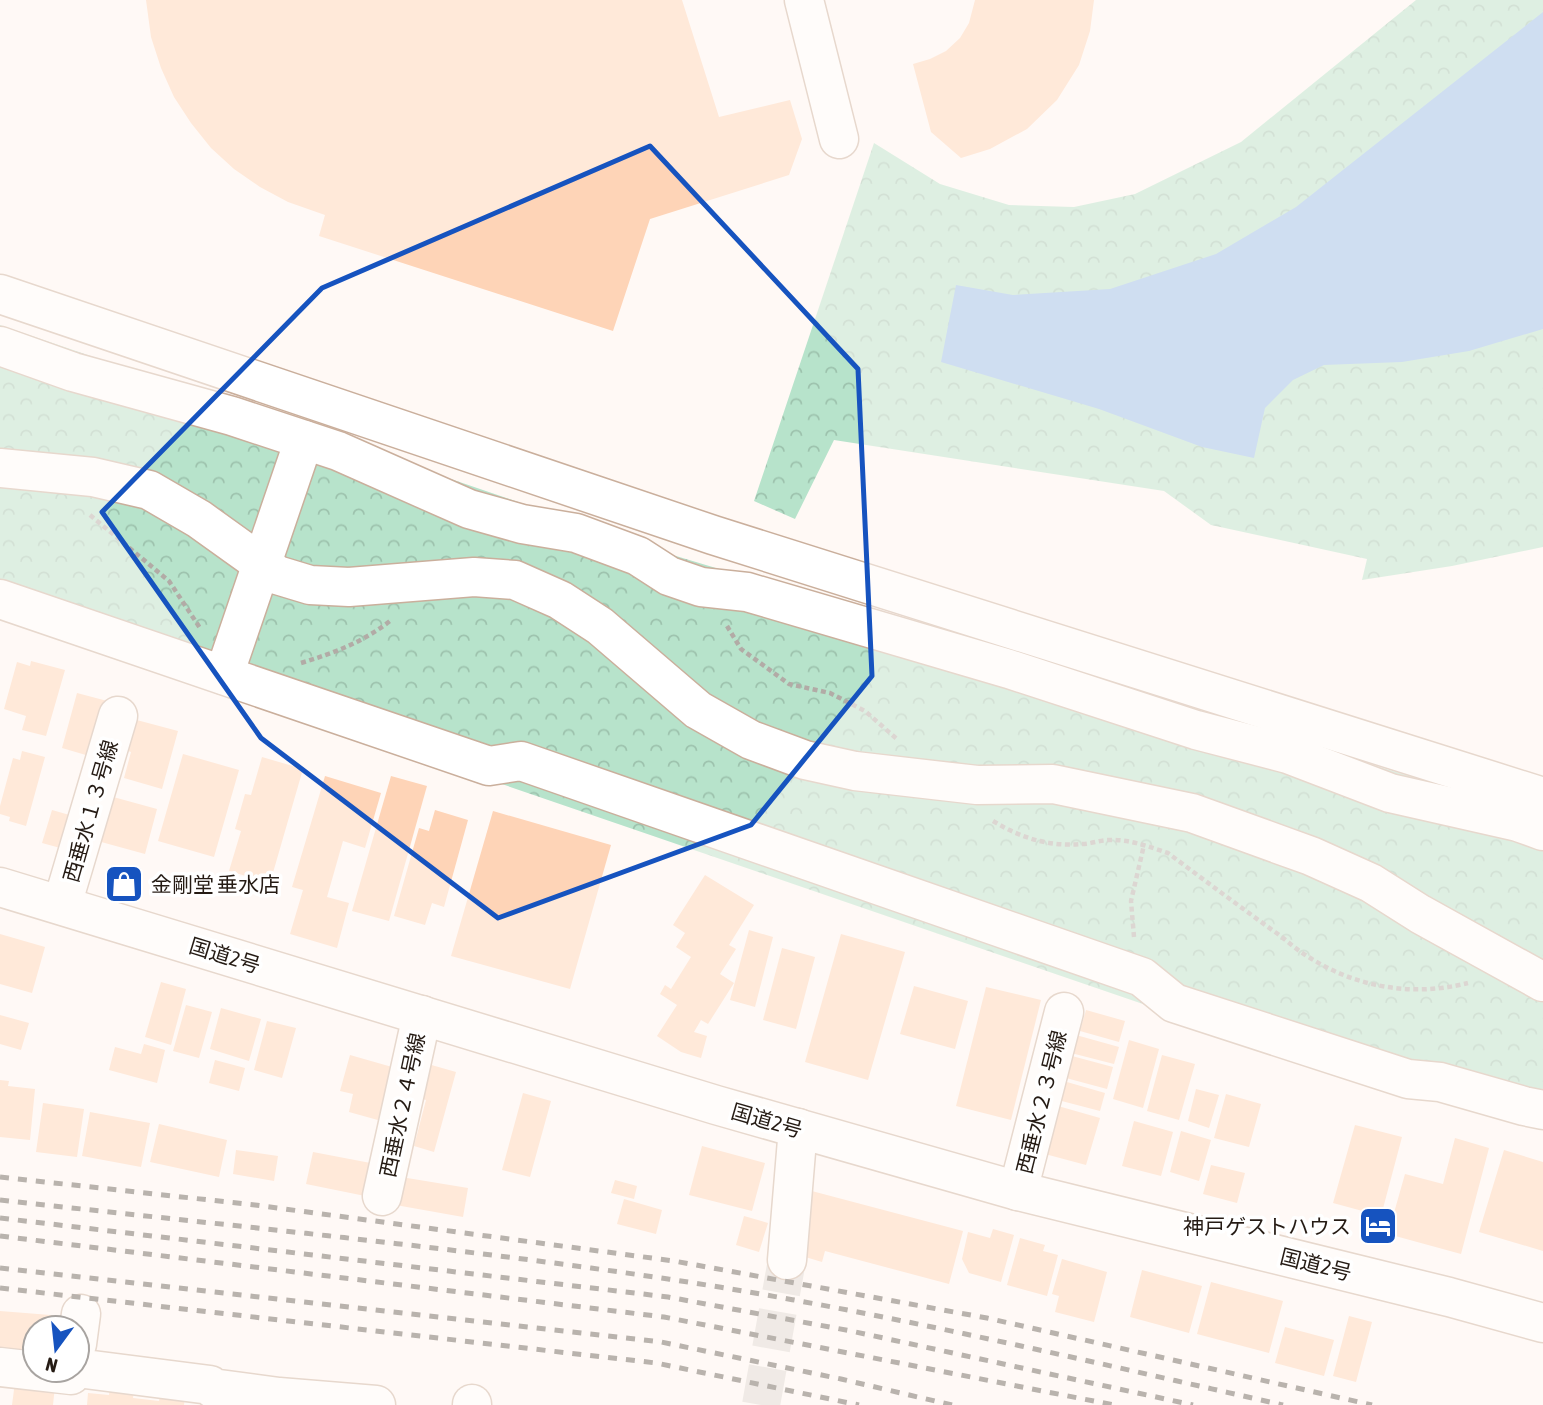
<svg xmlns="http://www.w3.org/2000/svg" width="1543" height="1405" font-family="'Asap Condensed','Noto Sans JP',sans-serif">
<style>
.park{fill:url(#park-crowns)}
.water{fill:#96bdea}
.building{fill:#fed4b7}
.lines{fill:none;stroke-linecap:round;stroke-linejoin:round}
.minor-tunnel{stroke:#ded8d3;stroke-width:38;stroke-dasharray:38 19;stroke-linecap:butt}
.minor-casing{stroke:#caaf9c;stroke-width:41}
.highway-casing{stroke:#caaf9c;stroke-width:41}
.path{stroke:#b2aba6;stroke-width:4.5;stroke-dasharray:5 3.5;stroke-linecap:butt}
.minor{stroke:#fff;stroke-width:38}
.highway{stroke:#fff;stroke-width:38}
.rail{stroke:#655d56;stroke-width:5;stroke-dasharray:9 9;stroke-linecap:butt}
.marked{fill:none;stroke:#1653bf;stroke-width:5;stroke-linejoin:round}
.labels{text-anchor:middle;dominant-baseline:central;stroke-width:7;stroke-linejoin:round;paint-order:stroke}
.street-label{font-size:21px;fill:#251b14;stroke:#fff}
.poi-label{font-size:21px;fill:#251b14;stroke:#fff;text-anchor:start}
</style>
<defs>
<pattern id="park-crowns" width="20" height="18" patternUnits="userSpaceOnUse" patternTransform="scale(1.75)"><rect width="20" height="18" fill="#b7e3cb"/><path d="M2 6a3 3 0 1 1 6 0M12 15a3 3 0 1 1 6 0" fill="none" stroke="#9dc2ad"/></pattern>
</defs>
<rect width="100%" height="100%" fill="#fff9f5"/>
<g class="park">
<polygon points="1416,0 1543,0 1543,547 1452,566 1362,580 1367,559 1211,525 1164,491 834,440 795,519 754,501 874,143 940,184 1009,205 1074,207 1135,194 1241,142"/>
<polygon points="0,325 676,556 1543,816 1543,1125 1172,1014 219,687 0,609"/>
</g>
<polygon class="water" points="1543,12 1543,329 1469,351 1402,362 1324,365 1293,380 1265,408 1254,458 1202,447 1099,409 941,362 956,285 1013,295 1110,289 1216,254 1296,207"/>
<g class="building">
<polygon points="146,0 682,0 719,117 790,100 802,139 789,175 650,219 613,331 319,236 325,215 288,202 260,187 234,169 211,148 191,123 174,97 161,68 151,37"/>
<polygon points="975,0 1094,0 1090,31 1079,65 1057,100 1027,129 990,149 961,158 931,132 913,64 930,59 946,51 960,38 969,23"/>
<polygon points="31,661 65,670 46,736 22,730 26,716 4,709 17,662 30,666"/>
<polygon points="77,693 111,702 96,758 62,748"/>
<polygon points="133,719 178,731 162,789 124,778 131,752 125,750"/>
<polygon points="22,751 45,757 26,826 9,821 10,817 0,814 0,806 13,758 20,760"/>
<polygon points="183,754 239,770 214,857 158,841"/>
<polygon points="262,757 303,769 270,883 229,871 241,831 235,829 245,794 251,795"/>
<polygon points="325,776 381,793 365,848 343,841 327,897 349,903 337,948 290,934 303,890 292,887"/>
<polygon points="391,776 427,786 389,921 352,911"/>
<polygon points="106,795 157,809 145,854 94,840"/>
<polygon points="52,810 73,816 64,849 42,843"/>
<polygon points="435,810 468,820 444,907 432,903 425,925 394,916 419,828 429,831"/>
<polygon points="493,811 611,845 570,989 451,956"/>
<polygon points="705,875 754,905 729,945 736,949 720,974 734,983 708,1024 701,1020 694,1032 707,1036 701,1058 681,1052 657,1036 677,1005 660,994 665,985 671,989 691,957 676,947 685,933 673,925"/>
<polygon points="749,930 773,937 755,1007 730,1000"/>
<polygon points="0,934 45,947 32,993 0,984"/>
<polygon points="841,934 905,952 868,1080 805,1062"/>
<polygon points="782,948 815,957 796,1029 763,1020"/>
<polygon points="161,982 186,989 171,1045 145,1037"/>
<polygon points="914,986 968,1001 955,1049 900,1034"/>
<polygon points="986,987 1041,1000 1011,1120 956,1106"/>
<polygon points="186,1005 212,1012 199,1058 173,1051"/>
<polygon points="221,1008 261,1019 249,1061 210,1049"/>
<polygon points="1086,1010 1125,1021 1119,1042 1080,1031"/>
<polygon points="0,1015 29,1023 21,1050 0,1044"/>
<polygon points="267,1021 296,1028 282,1078 254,1070"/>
<polygon points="1076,1035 1119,1047 1114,1064 1071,1053"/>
<polygon points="1129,1040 1159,1049 1143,1108 1113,1099"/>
<polygon points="144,1044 165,1050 157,1083 109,1070 115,1047 141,1054"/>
<polygon points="350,1055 399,1069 385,1122 349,1112 353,1094 340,1091"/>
<polygon points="1162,1055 1195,1064 1179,1120 1147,1111"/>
<polygon points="1072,1056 1113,1067 1107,1089 1066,1078"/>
<polygon points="215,1060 245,1068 239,1091 209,1083"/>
<polygon points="421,1062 456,1072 434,1152 414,1146 426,1100 412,1096"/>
<polygon points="0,1080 9,1081 8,1086 35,1089 30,1140 0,1137"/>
<polygon points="1060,1080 1105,1093 1100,1111 1054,1099"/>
<polygon points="1196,1089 1219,1095 1209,1128 1188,1121"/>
<polygon points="523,1093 551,1101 530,1177 502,1170"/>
<polygon points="1226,1094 1261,1104 1249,1147 1214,1138"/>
<polygon points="43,1103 84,1109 77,1157 36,1152"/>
<polygon points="1058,1106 1100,1118 1086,1165 1045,1154"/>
<polygon points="90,1112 150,1123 141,1167 82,1156"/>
<polygon points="1134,1121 1173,1132 1161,1176 1122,1166"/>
<polygon points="159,1124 227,1140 219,1177 150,1162"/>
<polygon points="1355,1125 1402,1137 1381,1216 1333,1203"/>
<polygon points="1181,1131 1211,1140 1199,1181 1170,1172"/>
<polygon points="1455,1138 1489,1148 1461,1254 1388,1234 1405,1174 1443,1184"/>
<polygon points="702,1146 765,1163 752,1211 689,1195"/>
<polygon points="236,1150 278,1156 274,1181 233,1174"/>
<polygon points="1504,1150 1543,1162 1543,1251 1479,1232"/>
<polygon points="313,1152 381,1165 375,1198 306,1184"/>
<polygon points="1211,1165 1245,1173 1237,1203 1203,1194"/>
<polygon points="395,1176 468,1188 463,1217 390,1204"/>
<polygon points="615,1180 637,1186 634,1199 611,1193"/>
<polygon points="808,1190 963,1231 949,1284 825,1251 822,1262 802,1256"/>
<polygon points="624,1199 662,1210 656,1234 617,1224"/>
<polygon points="744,1216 768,1223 759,1252 736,1245"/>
<polygon points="993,1229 1014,1235 1001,1282 969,1273 962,1259 968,1232 990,1238"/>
<polygon points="1020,1238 1045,1245 1043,1251 1058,1255 1047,1296 1007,1285"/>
<polygon points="1062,1259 1107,1272 1094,1322 1055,1312 1059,1296 1052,1294"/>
<polygon points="1142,1270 1202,1286 1189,1333 1130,1317"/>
<polygon points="1211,1282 1283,1301 1269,1353 1197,1334"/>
<polygon points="0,1311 63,1316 62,1328 35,1328 35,1357 0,1354"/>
<polygon points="1349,1316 1372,1322 1356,1382 1333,1376"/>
<polygon points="1285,1327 1334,1340 1324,1376 1275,1363"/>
<polygon points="15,1382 55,1386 53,1405 12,1405"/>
<polygon points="110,1386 134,1389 133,1398 159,1401 160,1395 185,1397 184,1405 87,1405 88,1393 109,1395"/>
</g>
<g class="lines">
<polyline class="minor-tunnel" points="761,1405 787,1260"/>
<defs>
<g id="minor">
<polyline points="804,0 839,139"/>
<polyline points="0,294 713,535 1543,797"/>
<polyline points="0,346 73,372 232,416 338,451 469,509 522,524 576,533 638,556 669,576 701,587 747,592 1009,669 1196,730 1288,754 1390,793 1518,822 1543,831"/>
<polyline points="0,468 93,477 149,490 199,519 277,575 310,585 349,587 474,577 515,580 560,600 600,626 698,710 751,740 805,760 855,771 977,785 1053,784 1192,813 1311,856 1371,883 1420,914 1543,982"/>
<polyline points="0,599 489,766 521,761 1142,977 1174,1003 1408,1079 1440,1082 1524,1106 1543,1110"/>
<polyline points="224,675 304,440"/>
<polyline points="62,905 118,716"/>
<polyline points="1018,1191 1064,1012"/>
<polyline points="382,1196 422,1015"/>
<polyline points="787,1260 798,1128"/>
<polyline points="77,1344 81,1314"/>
<polyline points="0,1367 71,1375"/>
<polyline points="77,1368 210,1385 212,1388 279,1397 376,1405"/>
<polyline points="472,1404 472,1405"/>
</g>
<polyline id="highway" points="0,887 716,1105 1018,1191 1449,1297 1543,1323"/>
</defs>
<use href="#minor" class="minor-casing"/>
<use href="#highway" class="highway-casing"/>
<g class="path">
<polyline points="90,515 169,581 200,628"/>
<polyline points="727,626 741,649 789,684 830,693 865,711 898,740"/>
<path d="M301 663C334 653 363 642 390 621"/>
<path d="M993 821C1021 838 1049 847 1082 844 1091 844 1100 840 1109 840 1129 839 1150 847 1168 853 1204 880 1239 906 1275 932 1284 938 1292 946 1301 952 1350 986 1409 998 1468 983"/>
<polyline points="1134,937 1131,901 1144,845"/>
</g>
<use href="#minor" class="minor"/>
<use href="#highway" class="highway"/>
<g class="rail">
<polyline points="0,1177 255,1205 674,1261 987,1318 1372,1405"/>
<path d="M0 1200C223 1225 446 1246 668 1279 875 1310 1079 1359 1283 1405"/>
<polyline points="0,1218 668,1297 851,1331 1193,1405"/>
<polyline points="0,1236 664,1317 1114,1405"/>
<polyline points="0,1268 661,1342 841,1379 952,1405"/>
<polyline points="0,1288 656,1363 859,1405"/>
</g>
</g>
<path d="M0 0H1543V1405H0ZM650 146 858 369 872 676 751 825 498 918 261 738 102 512 322 288Z" fill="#fff9f5" fill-opacity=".55" fill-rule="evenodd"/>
<path class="marked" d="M650 146 858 369 872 676 751 825 498 918 261 738 102 512 322 288Z"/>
<defs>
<symbol id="shop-square" viewBox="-11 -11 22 22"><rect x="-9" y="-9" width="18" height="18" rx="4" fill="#1653bf" stroke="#fff"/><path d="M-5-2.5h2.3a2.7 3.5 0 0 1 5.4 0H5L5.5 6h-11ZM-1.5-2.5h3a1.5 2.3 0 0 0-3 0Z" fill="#fff"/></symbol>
<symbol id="hotel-square" viewBox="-11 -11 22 22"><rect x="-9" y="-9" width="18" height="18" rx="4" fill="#1653bf" stroke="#fff"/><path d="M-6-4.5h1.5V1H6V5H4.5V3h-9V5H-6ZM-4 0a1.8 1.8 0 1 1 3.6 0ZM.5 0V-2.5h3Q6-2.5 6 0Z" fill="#fff"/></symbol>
</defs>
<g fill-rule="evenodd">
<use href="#shop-square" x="102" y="862" width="44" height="44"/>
<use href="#hotel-square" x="1356" y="1204" width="44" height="44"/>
</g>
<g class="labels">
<g class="street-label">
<text transform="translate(90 811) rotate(-74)">西垂水１３号線</text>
<text transform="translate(225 955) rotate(17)">国道2号</text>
<text transform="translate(1041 1102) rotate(-76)">西垂水２３号線</text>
<text transform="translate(402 1105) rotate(-78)">西垂水２４号線</text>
<text transform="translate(767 1120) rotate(16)">国道2号</text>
<text transform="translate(1316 1264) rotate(14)">国道2号</text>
</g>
<g class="poi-label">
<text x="151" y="884">金剛堂 垂水店</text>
<text x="1351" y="1226" text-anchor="end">神戸ゲストハウス</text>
</g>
</g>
<g transform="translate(56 1349) rotate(195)"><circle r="33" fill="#ffffff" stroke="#a8a4a1" stroke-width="2"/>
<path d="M0-5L12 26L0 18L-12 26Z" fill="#1653bf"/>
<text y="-10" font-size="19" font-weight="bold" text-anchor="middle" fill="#251b14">N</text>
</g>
</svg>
